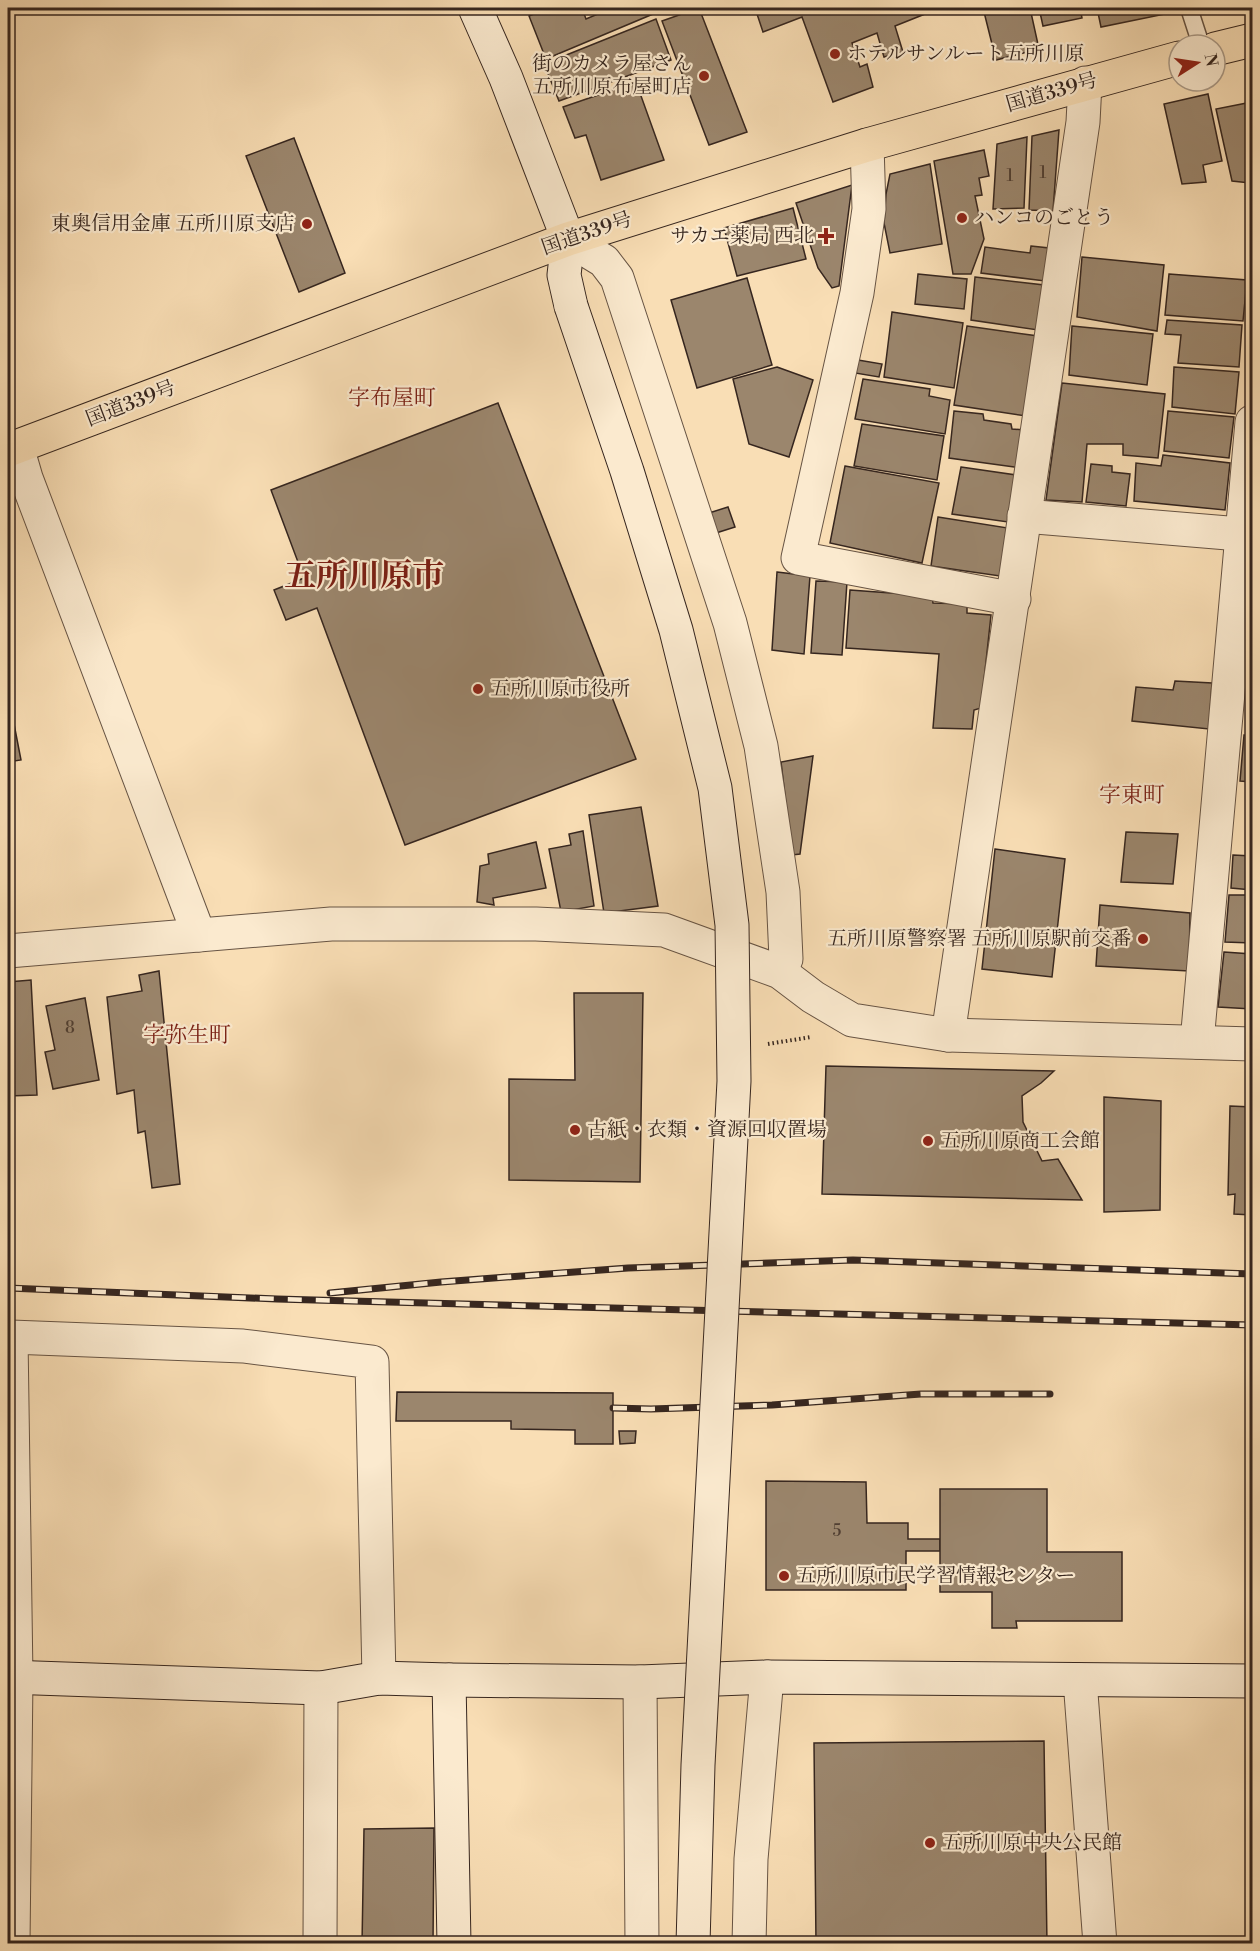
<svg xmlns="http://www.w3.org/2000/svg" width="1260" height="1951" font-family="'Libre Bodoni','Noto Serif JP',serif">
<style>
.building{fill:#9b866d;stroke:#36261f;stroke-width:1.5}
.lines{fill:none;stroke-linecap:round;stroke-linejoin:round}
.lane-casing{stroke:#675444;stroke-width:19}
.street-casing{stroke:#675444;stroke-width:35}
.secondary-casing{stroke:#36261f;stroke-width:35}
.highway-casing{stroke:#36261f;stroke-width:35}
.path{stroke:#36261f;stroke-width:4;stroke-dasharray:1.5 3;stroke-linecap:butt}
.lane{stroke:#fbeacf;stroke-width:16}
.street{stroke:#fbeacf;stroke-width:33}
.secondary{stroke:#fbeacf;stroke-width:33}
.highway{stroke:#f9deb5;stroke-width:33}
.rail-casing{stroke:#36261f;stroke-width:7}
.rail{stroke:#fbeacf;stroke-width:4.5;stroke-dasharray:14;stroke-linecap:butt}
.secondary-bridge-casing{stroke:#36261f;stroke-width:35;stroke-linecap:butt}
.secondary-bridge{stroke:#fbeacf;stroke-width:33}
.poi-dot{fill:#8f2418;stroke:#fbeacf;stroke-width:2}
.labels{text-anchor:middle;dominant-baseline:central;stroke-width:4.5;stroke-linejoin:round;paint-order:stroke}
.number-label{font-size:16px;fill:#4f3e32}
.poi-label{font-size:20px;fill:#36261f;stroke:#fbeacf;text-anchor:start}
.street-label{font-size:20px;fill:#36261f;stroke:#fbeacf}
.quarter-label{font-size:22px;fill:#7a1f14;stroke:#fbeacf}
.town-label{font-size:32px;font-weight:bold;fill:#7a1f14;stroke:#fbeacf}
</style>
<rect width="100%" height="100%" fill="#f9deb5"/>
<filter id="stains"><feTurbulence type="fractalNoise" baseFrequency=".00333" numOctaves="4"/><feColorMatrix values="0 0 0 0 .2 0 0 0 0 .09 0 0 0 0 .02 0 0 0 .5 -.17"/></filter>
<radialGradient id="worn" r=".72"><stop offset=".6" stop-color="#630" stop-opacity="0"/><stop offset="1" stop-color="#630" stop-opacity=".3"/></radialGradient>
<g class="building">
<polygon points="548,8 582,8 586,19 605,11 604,8 650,8 653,14 546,59 529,16"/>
<polygon points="699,8 747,132 709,145 662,21"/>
<polygon points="755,8 934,8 935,10 895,26 903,52 884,57 877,33 852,43 860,67 867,64 873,87 833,102 802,17 763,32"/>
<polygon points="983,8 1030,8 1039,49 996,60"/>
<polygon points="1039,8 1080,8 1082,18 1043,26"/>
<polygon points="1097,8 1169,8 1170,13 1101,27"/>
<polygon points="656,19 671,60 559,101 544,64"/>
<polygon points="636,82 664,160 601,180 586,135 575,138 563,107"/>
<polygon points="1208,94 1222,161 1203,165 1206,182 1182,184 1164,104"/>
<polygon points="1252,102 1252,172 1250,183 1232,181 1216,109"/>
<polygon points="1059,130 1053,211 1029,210 1032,136"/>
<polygon points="1027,137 1024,208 993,209 997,144"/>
<polygon points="294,138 345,273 299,292 246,156"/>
<polygon points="984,150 989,176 979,178 982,195 975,196 984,239 971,274 953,274 934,161"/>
<polygon points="930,164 942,244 890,253 884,223 886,194 890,174"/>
<polygon points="852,185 839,286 832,288 818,268 796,203"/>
<polygon points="793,208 806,259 737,276 724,228"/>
<polygon points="1031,246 1049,248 1045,281 981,273 985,247 1030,253"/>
<polygon points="1082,257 1164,265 1157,331 1077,317"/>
<polygon points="918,274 967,279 964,309 915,304"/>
<polygon points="1169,274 1247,280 1243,321 1165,315"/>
<polygon points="975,277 1044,285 1038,330 971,320"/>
<polygon points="747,278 772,365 697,388 671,300"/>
<polygon points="892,312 963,323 954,388 884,377"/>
<polygon points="1167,320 1242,325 1239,367 1178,363 1181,335 1165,334"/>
<polygon points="967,326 1038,336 1026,416 954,405"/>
<polygon points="1072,326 1153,334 1147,385 1069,375"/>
<polygon points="858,360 882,364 879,377 855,373"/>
<polygon points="777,367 813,380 789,457 749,444 733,379"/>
<polygon points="1174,367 1239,372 1235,414 1172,407"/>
<polygon points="863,379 930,389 929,396 950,400 945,434 855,419"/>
<polygon points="1062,383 1165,394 1158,458 1123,455 1123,444 1087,444 1082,502 1046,500"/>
<polygon points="498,403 636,759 405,845 317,608 286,620 274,590 304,578 271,490"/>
<polygon points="954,411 983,414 984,420 1011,424 1012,429 1025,430 1021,468 949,458"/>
<polygon points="1168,411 1234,417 1229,458 1164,451"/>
<polygon points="862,424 944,436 937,480 854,466"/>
<polygon points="1163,455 1230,463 1225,510 1134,501 1136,463 1161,466"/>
<polygon points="1091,464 1112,466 1112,472 1130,474 1126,506 1086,502"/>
<polygon points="845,466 939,483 922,563 830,543"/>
<polygon points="961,467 1016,475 1008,522 952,514"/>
<polygon points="728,507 735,527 716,533 709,513"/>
<polygon points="938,517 1008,528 1000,576 931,566"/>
<polygon points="777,572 810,576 804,654 772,650"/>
<polygon points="816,581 847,582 842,655 811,653"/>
<polygon points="850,590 932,596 933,603 967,604 967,613 991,615 981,708 974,710 972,729 933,728 939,654 846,648"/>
<polygon points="1175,681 1212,683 1209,729 1132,721 1136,687 1173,690"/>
<polygon points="8,693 21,760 8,762"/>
<polygon points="1244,735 1252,736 1252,782 1240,781"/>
<polygon points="813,756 800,854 792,855 781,762"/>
<polygon points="641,807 658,906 604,913 589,815"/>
<polygon points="583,831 594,906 561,912 549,849 571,845 569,834"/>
<polygon points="1126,832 1178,834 1173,884 1121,882"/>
<polygon points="536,842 546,888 493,898 494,905 477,902 480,866 489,864 488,854"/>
<polygon points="995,849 1065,859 1052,977 982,969"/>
<polygon points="1233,855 1252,856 1252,890 1231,888"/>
<polygon points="1229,895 1252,895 1252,943 1225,942"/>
<polygon points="1100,905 1190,913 1189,971 1096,966"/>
<polygon points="1224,952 1252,954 1252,1009 1218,1007"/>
<polygon points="159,971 180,1184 152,1188 145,1131 138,1133 134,1090 117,1094 107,997 142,991 139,975"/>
<polygon points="31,980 37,1095 8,1096 8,982"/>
<polygon points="574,993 643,993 640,1182 509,1180 509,1079 575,1080"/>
<polygon points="85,998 99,1080 53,1089 45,1052 55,1050 46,1006"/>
<polygon points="826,1066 1054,1071 1041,1083 1022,1096 1023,1122 1042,1161 1058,1159 1082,1200 822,1194"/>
<polygon points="1104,1097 1161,1101 1160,1210 1104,1212"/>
<polygon points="1230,1106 1252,1107 1252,1215 1234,1214 1235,1194 1228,1195"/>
<polygon points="397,1392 613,1393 613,1444 575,1444 575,1430 511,1429 511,1421 396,1421"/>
<polygon points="619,1431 636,1431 635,1443 620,1444"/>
<polygon points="766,1481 866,1482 867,1523 908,1523 908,1539 940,1539 940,1551 906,1551 906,1590 766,1590"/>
<polygon points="940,1489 1047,1489 1047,1552 1122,1552 1122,1621 1016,1621 1017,1628 992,1628 992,1592 940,1592"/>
<polygon points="1044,1741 1047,1944 816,1944 814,1743"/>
<polygon points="434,1828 433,1944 362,1944 364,1829"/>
</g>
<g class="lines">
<defs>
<polyline id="lane" points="1189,8 1201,45"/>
<g id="street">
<polyline points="867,145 869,209 857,293 798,558 1014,599"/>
<polyline points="568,239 604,261 617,278 730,623 761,746 783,892 786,959 780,972"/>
<polyline points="17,447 26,478 199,935"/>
<polyline points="1024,516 1252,535"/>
<polyline points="8,951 331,924 536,924 664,930 780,972 813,997 852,1020 948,1035 1252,1044"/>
<polyline points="948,1035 1083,122 1085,83"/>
<polyline points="1197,1042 1252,422"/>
<polyline points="1080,1680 1100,1944"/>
<polyline points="640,1682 642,1944"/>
<polyline points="13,1944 16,1677 11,1337 243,1346 372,1362 379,1678"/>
<polyline points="320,1944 321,1688"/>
<polyline points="749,1944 751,1859 767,1677"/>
</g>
<g id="secondary">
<polyline points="475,8 506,78 568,239 564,275 571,306"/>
<polyline points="8,1677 321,1688 379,1678 449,1680 640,1682 767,1677 1252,1681"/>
<polyline points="449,1680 454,1944"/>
</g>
<g id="highway">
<polyline points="1215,49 1252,40"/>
<polyline points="8,450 568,239 867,145 1179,58"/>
</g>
</defs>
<use href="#lane" class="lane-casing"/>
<use href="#street" class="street-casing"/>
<use href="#secondary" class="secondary-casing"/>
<use href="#highway" class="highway-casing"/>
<polyline class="path" points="768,1044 811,1037"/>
<use href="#lane" class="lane"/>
<use href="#street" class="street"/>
<use href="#secondary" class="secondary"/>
<use href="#highway" class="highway"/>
<defs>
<g id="rail">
<polyline points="8,1288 277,1299 1252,1325"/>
<polyline points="330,1293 441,1282 628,1268 853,1260 1252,1274"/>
<polyline points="613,1408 651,1409 772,1405 921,1394 1050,1394"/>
</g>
</defs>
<use href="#rail" class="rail-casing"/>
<use href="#rail" class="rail"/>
<defs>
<polyline id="secondary-bridge" points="571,306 627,471 676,630 715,788 732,925 734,1081 698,1765 693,1944"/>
</defs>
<use href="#secondary-bridge" class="secondary-bridge-casing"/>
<use href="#secondary-bridge" class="secondary-bridge"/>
</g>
<g class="poi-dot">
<circle cx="835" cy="54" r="6"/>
<circle cx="704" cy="76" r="6"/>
<circle cx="962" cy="218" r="6"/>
<circle cx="307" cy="224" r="6"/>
<path d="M823 227h6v6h6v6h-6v6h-6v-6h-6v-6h6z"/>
<circle cx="478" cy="689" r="6"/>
<circle cx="1143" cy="939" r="6"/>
<circle cx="575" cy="1130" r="6"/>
<circle cx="928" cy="1141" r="6"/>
<circle cx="784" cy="1576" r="6"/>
<circle cx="930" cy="1843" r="6"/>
</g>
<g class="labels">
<g class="number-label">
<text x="1043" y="173">1</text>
<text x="1010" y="176">1</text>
<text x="70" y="1028">8</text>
<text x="837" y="1531">5</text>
</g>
<g class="poi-label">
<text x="847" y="54">ホテルサンルート五所川原</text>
<text x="692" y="64" text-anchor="end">街のカメラ屋さん<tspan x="692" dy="23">五所川原布屋町店</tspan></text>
<text x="974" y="218">ハンコのごとう</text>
<text x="295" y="224" text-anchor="end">東奥信用金庫 五所川原支店</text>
<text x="814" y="236" text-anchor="end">サカエ薬局 西北</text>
<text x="490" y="689">五所川原市役所</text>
<text x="1131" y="939" text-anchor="end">五所川原警察署 五所川原駅前交番</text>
<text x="587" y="1130">古紙・衣類・資源回収置場</text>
<text x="940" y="1141">五所川原商工会館</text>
<text x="796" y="1576">五所川原市民学習情報センター</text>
<text x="942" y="1843">五所川原中央公民館</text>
</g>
<g class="street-label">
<text transform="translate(1052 93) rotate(-16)">国道339号</text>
<text transform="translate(587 234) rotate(-19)">国道339号</text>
<text transform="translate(131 404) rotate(-21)">国道339号</text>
</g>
<g class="quarter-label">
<text x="392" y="398">字布屋町</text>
<text x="1132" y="795">字東町</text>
<text x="187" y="1035">字弥生町</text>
</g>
<g class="town-label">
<text x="364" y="576">五所川原市</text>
</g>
</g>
<rect width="1260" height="1951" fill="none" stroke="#f9deb5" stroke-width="30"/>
<rect x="9" y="9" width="1242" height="1933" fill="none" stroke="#36261f" stroke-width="3"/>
<rect x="15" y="15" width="1230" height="1921" fill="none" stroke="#36261f" stroke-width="1.5"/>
<g transform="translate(1197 63) rotate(78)"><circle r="28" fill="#fbeacf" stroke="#ac9c89" stroke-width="1.5"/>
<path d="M0-4.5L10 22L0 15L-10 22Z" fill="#8f2418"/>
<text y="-9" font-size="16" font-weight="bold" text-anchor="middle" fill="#36261f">N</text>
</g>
<rect width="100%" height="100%" filter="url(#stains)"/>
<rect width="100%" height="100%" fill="url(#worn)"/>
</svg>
